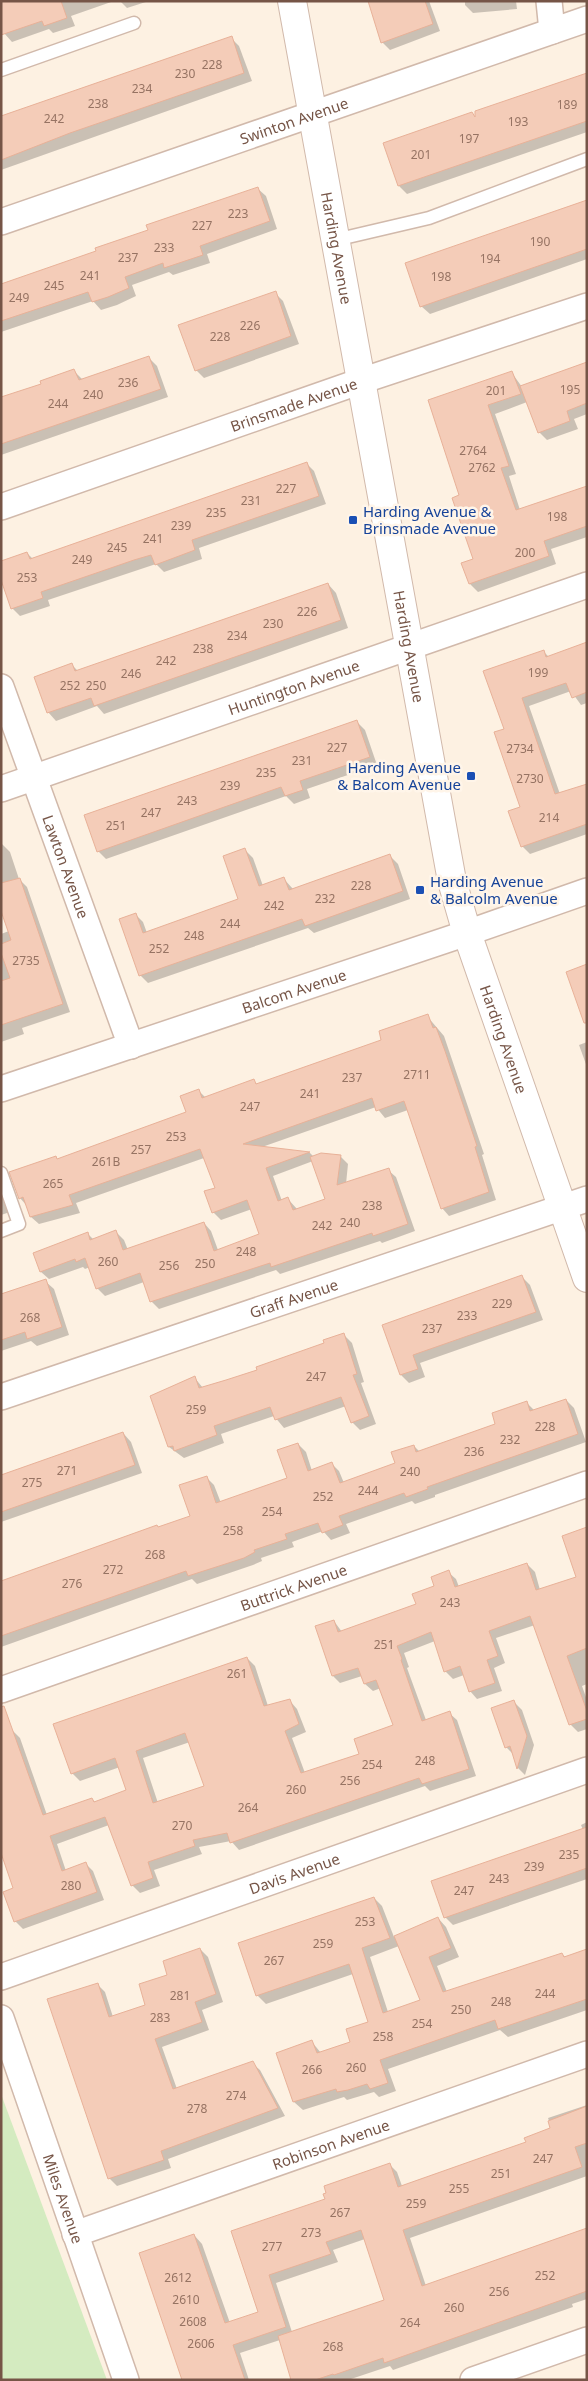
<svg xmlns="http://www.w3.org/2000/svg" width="588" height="2381" font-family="'Noto Sans',sans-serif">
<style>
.green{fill:#d4ebc0}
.shadow{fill:#0003;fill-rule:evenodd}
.building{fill:#f4ccb8;stroke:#e8b198;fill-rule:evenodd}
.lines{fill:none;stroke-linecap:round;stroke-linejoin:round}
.service-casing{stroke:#d1b9ab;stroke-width:15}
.minor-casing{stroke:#d1b9ab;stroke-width:28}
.tertiary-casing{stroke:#d1b9ab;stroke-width:30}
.service{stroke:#fff;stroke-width:12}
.minor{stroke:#fff;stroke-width:25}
.tertiary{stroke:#fff;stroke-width:28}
.transit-dot{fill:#1a4fb4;stroke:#fff5e9;stroke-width:2}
.labels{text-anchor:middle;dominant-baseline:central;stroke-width:5;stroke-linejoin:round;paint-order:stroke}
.number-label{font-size:12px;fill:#967363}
.street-label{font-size:15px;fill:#765547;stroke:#fff5e9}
.transit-label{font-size:15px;fill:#164399;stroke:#fff5e9;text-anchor:start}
</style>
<rect width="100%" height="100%" fill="#fdf1e2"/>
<polygon class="green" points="1,2094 107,2380 1,2380"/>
<g class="shadow">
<polygon points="1,1 114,1 71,16 75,26 53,33 49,29 12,42 4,33"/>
<polygon points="120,1 149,1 127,8"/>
<polygon points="369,1 429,1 440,31 390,50 382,42"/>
<polygon points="465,1 516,1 517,9 473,13 465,5"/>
<polygon points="231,38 239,46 252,81 1,170 1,124"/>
<polygon points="587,74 587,132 407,194 399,186 477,119"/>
<polygon points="257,188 266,196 277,229 207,254 210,263 173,275 169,272 132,285 136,296 117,305 101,310 93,301 1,332 1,285 98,252"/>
<polygon points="587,201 587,259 430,314 421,306"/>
<polygon points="275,293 283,301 299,344 204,378 196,370"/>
<polygon points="149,358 157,366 168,397 1,455 1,409 42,384 74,371 83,380"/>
<polygon points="587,363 587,414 574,419 578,429 547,440 539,432 527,402 495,414 516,474 509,476 520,510 587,487 587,537 551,549 556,564 478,592 470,584 475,560 461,496 430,401 512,373 522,387"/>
<polygon points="306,463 314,471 326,504 199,548 202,559 164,572 156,564 48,600 50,606 20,616 12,608 27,553 33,559"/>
<polygon points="328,584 336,593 348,628 104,714 97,706 56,721 48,712 72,665 79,672"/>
<polygon points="587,643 587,703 581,705 571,691 529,706 560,794 587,785 587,834 530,854 522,846 522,808 505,730 544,652 549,657"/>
<polygon points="357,722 365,730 377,765 307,789 310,798 294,804 286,796 106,859 98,851"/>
<polygon points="2,844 10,852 19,879 27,887 70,1012 22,1028 24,1034 1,1042 1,934 9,931 1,907"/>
<polygon points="245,850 253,858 263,886 284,879 293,889 390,856 398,864 410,899 314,933 308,928 148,983 140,975 135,914 143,922 147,933 240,900"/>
<path d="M427 1016 444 1036 484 1154 482 1155 496 1200 449 1216 442 1208 408 1110 385 1118 376 1107 262 1147 310 1153 314 1157 340 1156 348 1164 346 1184 388 1170 396 1177 415 1231 382 1243 380 1241 280 1274 276 1270 159 1309 151 1301 144 1282 105 1296 97 1288 90 1267 85 1269 83 1267 49 1279 41 1272 35 1253 88 1234 94 1240 116 1232 124 1240 128 1250 204 1223 211 1231 218 1250 261 1235 252 1209 221 1220 213 1212 216 1188 204 1158 76 1203 80 1213 39 1224 31 1217 27 1206 20 1198 56 1158 58 1160 188 1113 199 1091 206 1098 253 1081 258 1085 383 1041ZM313 1161 327 1200 297 1209 288 1199 282 1201 273 1176Z"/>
<polygon points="587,1042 587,1067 579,1045"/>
<polygon points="1,1189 10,1212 1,1215"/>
<polygon points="522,1277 530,1285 543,1320 420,1363 425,1377 409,1383 401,1375 384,1326"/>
<polygon points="45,1281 54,1289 69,1335 37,1346 31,1341 1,1351 1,1294"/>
<polygon points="344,1335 352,1343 364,1382 361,1383 376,1424 360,1430 352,1422 346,1406 284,1428 274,1416 221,1434 224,1443 184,1458 169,1447 151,1396 194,1377 203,1388 258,1371"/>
<polygon points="566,1400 574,1408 586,1442 435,1495 435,1497 415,1504 412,1501 346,1524 350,1533 331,1540 323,1531 292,1542 294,1547 261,1558 262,1561 253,1565 197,1584 192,1579 1,1647 1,1582 192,1517 206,1477 214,1485 221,1503 289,1479 298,1444 306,1452 312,1471 332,1464 339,1471 344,1483 396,1464 414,1446 420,1452 497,1425 526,1402 535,1411"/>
<polygon points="123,1433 131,1442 142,1473 1,1522 1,1476"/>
<path d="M587 1529V1684L582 1686 587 1700V1729L578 1732 570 1724 535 1625 496 1638 505 1663 494 1668 502 1691 477 1699 470 1691 464 1675 453 1679 445 1671 435 1641 404 1653 409 1667 407 1668 426 1720 449 1713 457 1720 476 1776 430 1791 425 1786 239 1850 231 1841 199 1847 202 1854 154 1870 160 1886 140 1893 132 1885 109 1825 57 1844 66 1871 86 1864 93 1871 104 1900 23 1929 15 1921 12 1730 20 1738 47 1815 92 1799 96 1803 128 1791 120 1767 80 1781 72 1773 247 1658 255 1666 268 1706 290 1701 297 1709 306 1732 292 1738 305 1773 360 1755 394 1726 381 1688 373 1691 365 1684 362 1676 340 1683 333 1676 334 1621 342 1632 417 1605 448 1572 456 1579 459 1587 527 1564 535 1572 540 1590 578 1577ZM190 1742 206 1786 158 1803 143 1758Z"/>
<polygon points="514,1702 522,1710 534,1745 525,1775 518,1768 513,1754 506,1747"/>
<polygon points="587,1822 587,1879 453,1925 445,1917 583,1830 581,1825"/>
<path d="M374 1898 382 1906 394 1937 438 1918 446 1927 459 1957 437 1966 447 1992 562 1954 566 1958 587 1950V2010L508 2037 500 2030 388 2069 396 2091 379 2097 374 2092 347 2100 344 2097 303 2110 294 2102 312 2042 321 2053 352 2043 369 2023 353 1974 266 2004 257 1995ZM399 1946 422 2001 388 2012 370 1957Z"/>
<polygon points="200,1949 208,1957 223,2002 202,2010 209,2030 162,2047 177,2089 252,2063 260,2070 285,2116 168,2159 171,2168 117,2186 109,2178 97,1984 105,1992 113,2017 147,2006 169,1975"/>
<path d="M587 2105V2176L410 2238 426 2286 587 2230V2299L572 2304 573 2307 393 2370 390 2366 348 2380H293L280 2340 240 2353 249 2380H184L194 2235 202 2244 230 2323 260 2312 232 2232 327 2200 389 2164 397 2172 402 2186 527 2143 552 2129 548 2118ZM365 2239 386 2301 292 2332 276 2283 338 2262 333 2250Z"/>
</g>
<g class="building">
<polygon points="1,1 61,1 67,18 44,26 42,21 1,35"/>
<polygon points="368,1 425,1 433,24 381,43"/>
<polygon points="232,36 244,73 70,133 1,160 1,116"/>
<polygon points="587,73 587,121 398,186 383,143 472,112 475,117 475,111"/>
<polygon points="258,187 270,221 200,246 203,255 164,268 163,263 125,277 129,288 108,297 92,302 88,292 1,321 1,284 96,251 95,248 148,230 146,225"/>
<polygon points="587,200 587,249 420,307 405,263"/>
<polygon points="276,291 291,336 195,371 178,325"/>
<polygon points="149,356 161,389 1,444 1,397 41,384 40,381 74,369 79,380"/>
<polygon points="587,362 587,403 567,411 570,421 538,433 520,386"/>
<polygon points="512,371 521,394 488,405 509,466 501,468 516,510 587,486 587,526 544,541 549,556 469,584 461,563 473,559 452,498 459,495 428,400"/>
<polygon points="307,462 319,496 192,540 195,550 155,565 151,555 134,560 41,592 43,598 11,609 1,580 1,561 27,552 30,559"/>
<polygon points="328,583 341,620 94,706 91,698 47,713 34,677 72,663 75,671"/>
<polygon points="587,642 587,692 572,698 566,683 522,698 555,794 587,784 587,824 521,847 508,811 520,807 494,732 504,729 483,671 544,650 546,657"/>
<polygon points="357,720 370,757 300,781 303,790 285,796 281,787 97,852 84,815"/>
<polygon points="245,848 259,886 284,877 289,890 390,854 403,891 305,926 302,919 139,976 119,919 136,913 143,933 238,899 223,856"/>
<polygon points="20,878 63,1004 1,1025 1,981 10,978 1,953 1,944 11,940 1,911 1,883"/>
<polygon points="587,964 587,1023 584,1023 566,972"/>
<polygon points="428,1014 433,1028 436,1027 445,1051 477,1146 475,1147 489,1192 441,1209 404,1101 376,1111 372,1098 243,1144 310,1152 266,1168 278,1201 288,1197 293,1210 325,1199 310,1157 321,1153 341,1155 337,1185 389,1168 408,1224 373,1236 372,1233 271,1267 270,1263 150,1302 140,1273 96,1289 85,1258 76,1262 75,1259 40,1272 33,1253 88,1232 90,1240 116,1230 123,1250 204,1222 214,1251 259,1234 247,1200 212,1213 204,1191 215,1188 200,1149 69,1195 73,1205 30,1217 23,1197 19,1199 9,1172 56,1156 57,1159 186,1112 180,1096 199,1089 202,1098 254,1079 256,1084 381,1040 379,1031"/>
<polygon points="522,1275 536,1312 413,1355 418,1369 400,1375 382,1325"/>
<polygon points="46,1279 62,1327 27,1339 25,1332 1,1340 1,1294"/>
<polygon points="344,1333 357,1374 353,1375 369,1416 351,1423 341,1397 275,1420 270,1407 214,1426 217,1435 174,1451 173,1446 168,1447 150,1396 195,1376 199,1388 226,1380 257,1370 256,1367 324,1343 323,1340"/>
<polygon points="566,1399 578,1434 427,1487 428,1489 406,1497 404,1493 339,1516 343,1525 322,1533 318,1523 285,1534 287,1539 254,1550 255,1552 244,1558 188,1576 186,1571 1,1636 1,1581 157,1525 158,1527 190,1516 179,1485 207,1476 216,1503 287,1478 277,1450 298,1443 308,1471 332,1462 340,1483 395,1463 391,1452 414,1445 416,1452 495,1424 492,1413 527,1401 530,1411"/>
<polygon points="123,1432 135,1465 1,1512 1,1475"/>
<path d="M587 1527V1648L567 1656 587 1711V1719L569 1725 530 1616 489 1631 498 1656 487 1660 495 1683 469 1692 460 1666 444 1672 431 1632 397 1646 402 1659 401 1660 422 1721 450 1711 469 1769 422 1784 419 1778 230 1843 227 1833 193 1840 195 1846 148 1862 153 1878 131 1886 105 1817 50 1836 62 1871 86 1862 97 1892 14 1922 3 1892 13 1888 1 1853V1707L4 1706 43 1815 92 1798 94 1802 126 1790 115 1758 71 1774 53 1724 247 1657 264 1706 290 1699 299 1724 285 1731 301 1773 359 1754 354 1739 393 1725 376 1680 364 1684 358 1668 332 1676 315 1626 334 1620 338 1632 416 1604 412 1594 434 1586 431 1577 449 1570 455 1587 527 1563 536 1590 576 1577 562 1536ZM185 1733 204 1786 153 1803 136 1751Z"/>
<polygon points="514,1700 527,1736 517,1769 510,1746 505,1748 491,1708"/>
<polygon points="587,1827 587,1868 444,1918 431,1881"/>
<polygon points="374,1897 390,1938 362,1948 383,2013 420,2000 394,1936 438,1917 451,1948 429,1957 443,1992 562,1953 564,1957 587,1949 587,1999 498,2029 495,2020 380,2060 388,2083 370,2089 367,2084 348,2090 337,2092 336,2089 293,2102 276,2053 312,2040 317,2053 350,2042 346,2029 368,2022 349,1964 256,1996 238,1943"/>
<polygon points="200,1948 216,1994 195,2002 202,2022 155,2039 173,2089 253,2061 278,2108 161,2151 164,2160 108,2179 47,1999 98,1983 109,2017 145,2005 139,1984 167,1975 163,1961"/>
<polygon points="587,2106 587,2143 575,2147 582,2167 403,2230 422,2286 587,2228 587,2291 384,2363 383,2358 334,2375 333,2374 315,2380 291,2380 278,2336 384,2300 361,2230 326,2242 331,2254 269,2275 286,2327 233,2345 245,2380 182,2380 139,2253 194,2234 225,2323 258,2312 231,2231 325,2199 323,2194 326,2193 324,2186 390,2163 398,2187 483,2157 526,2142 524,2138 550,2128 548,2121"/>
</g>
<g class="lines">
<defs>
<g id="service">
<polyline points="1,70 134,23"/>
<polyline points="335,240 429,218 587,159"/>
<polyline points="1,1173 19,1224 1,1231"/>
</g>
<g id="minor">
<polyline points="549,1 552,31"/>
<path id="s1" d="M1 222 587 19"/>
<path id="s2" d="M1 507 361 381 587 306"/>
<path id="s3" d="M1 687 131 1046"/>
<path id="s4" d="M1 789 587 585"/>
<path id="s5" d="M1 1089 467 933 587 891"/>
<path id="s6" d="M1 1397 587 1199"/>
<path id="s7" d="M1 1690 587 1484"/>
<path id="s8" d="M1 1977 587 1770"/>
<path id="s9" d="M1 2018 126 2380"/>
<path id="s10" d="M75 2234 587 2054"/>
<polyline points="473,2380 587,2340"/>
</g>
<g id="tertiary">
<path id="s11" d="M292 1 452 881 467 933 587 1278"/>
</g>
</defs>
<use href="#service" class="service-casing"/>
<use href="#minor" class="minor-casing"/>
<use href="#tertiary" class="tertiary-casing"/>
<use href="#service" class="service"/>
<use href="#minor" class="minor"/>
<use href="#tertiary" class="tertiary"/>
</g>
<g class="transit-dot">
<rect x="348" y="515" width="10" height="10" rx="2.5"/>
<rect x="466" y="771" width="10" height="10" rx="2.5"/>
<rect x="415" y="885" width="10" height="10" rx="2.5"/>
</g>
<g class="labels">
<g class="number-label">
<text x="212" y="64">228</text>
<text x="185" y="73">230</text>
<text x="142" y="88">234</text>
<text x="98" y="103">238</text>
<text x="567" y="104">189</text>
<text x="54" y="118">242</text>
<text x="518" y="121">193</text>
<text x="469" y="138">197</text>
<text x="421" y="154">201</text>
<text x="238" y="213">223</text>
<text x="202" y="225">227</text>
<text x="540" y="241">190</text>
<text x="164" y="247">233</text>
<text x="128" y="257">237</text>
<text x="490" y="258">194</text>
<text x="90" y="275">241</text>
<text x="441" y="276">198</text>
<text x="54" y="285">245</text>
<text x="19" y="297">249</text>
<text x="250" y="325">226</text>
<text x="220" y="336">228</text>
<text x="128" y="382">236</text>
<text x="570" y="389">195</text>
<text x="496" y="390">201</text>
<text x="93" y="394">240</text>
<text x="58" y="403">244</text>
<text x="473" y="450">2764</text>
<text x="482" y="467">2762</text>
<text x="286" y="488">227</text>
<text x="251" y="500">231</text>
<text x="216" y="512">235</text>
<text x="557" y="516">198</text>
<text x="181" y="525">239</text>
<text x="153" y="538">241</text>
<text x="117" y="547">245</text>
<text x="525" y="552">200</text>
<text x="82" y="559">249</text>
<text x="27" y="577">253</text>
<text x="307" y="611">226</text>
<text x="273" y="623">230</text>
<text x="237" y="635">234</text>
<text x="203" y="648">238</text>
<text x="166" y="660">242</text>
<text x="538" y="672">199</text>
<text x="131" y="673">246</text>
<text x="70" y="685">252</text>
<text x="96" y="685">250</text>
<text x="337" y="747">227</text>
<text x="520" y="748">2734</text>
<text x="302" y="760">231</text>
<text x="266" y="772">235</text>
<text x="530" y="778">2730</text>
<text x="230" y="785">239</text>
<text x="187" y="800">243</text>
<text x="151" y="812">247</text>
<text x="549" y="817">214</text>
<text x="116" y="825">251</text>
<text x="361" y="885">228</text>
<text x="325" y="898">232</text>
<text x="274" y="905">242</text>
<text x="230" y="923">244</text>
<text x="194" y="935">248</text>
<text x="159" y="948">252</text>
<text x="26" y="960">2735</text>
<text x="417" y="1074">2711</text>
<text x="352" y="1077">237</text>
<text x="310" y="1093">241</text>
<text x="250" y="1106">247</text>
<text x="176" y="1136">253</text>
<text x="141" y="1149">257</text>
<text x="106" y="1161">261B</text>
<text x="53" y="1183">265</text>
<text x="372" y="1205">238</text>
<text x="350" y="1222">240</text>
<text x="322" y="1225">242</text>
<text x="246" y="1251">248</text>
<text x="108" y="1261">260</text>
<text x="205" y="1263">250</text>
<text x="169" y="1265">256</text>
<text x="502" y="1303">229</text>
<text x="467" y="1315">233</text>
<text x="30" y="1317">268</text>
<text x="432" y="1328">237</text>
<text x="316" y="1376">247</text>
<text x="196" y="1409">259</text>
<text x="545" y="1426">228</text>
<text x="510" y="1439">232</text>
<text x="474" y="1451">236</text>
<text x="67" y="1470">271</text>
<text x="410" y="1471">240</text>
<text x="32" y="1482">275</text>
<text x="368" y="1490">244</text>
<text x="323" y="1496">252</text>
<text x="272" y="1511">254</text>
<text x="233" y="1530">258</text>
<text x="155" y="1554">268</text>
<text x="113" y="1569">272</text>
<text x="72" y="1583">276</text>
<text x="450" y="1602">243</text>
<text x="384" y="1644">251</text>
<text x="237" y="1673">261</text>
<text x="425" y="1760">248</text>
<text x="372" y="1764">254</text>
<text x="350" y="1780">256</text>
<text x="296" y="1789">260</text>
<text x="248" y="1807">264</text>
<text x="182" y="1825">270</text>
<text x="569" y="1854">235</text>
<text x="534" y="1866">239</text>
<text x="499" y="1878">243</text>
<text x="71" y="1885">280</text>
<text x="464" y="1890">247</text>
<text x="365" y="1921">253</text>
<text x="323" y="1943">259</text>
<text x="274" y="1960">267</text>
<text x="545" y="1993">244</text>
<text x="180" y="1995">281</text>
<text x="501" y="2001">248</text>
<text x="461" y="2009">250</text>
<text x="160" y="2017">283</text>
<text x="422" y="2023">254</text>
<text x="383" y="2036">258</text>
<text x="356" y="2067">260</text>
<text x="312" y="2069">266</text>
<text x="236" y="2095">274</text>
<text x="197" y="2108">278</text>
<text x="543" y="2158">247</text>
<text x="501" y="2173">251</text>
<text x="459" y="2188">255</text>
<text x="416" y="2203">259</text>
<text x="340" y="2212">267</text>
<text x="311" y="2232">273</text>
<text x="272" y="2246">277</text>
<text x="545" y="2275">252</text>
<text x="178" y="2277">2612</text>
<text x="499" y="2291">256</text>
<text x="186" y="2299">2610</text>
<text x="454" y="2307">260</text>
<text x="193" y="2321">2608</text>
<text x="410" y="2322">264</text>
<text x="201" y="2343">2606</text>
<text x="333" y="2346">268</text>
</g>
<g class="street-label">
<text stroke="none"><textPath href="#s1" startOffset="310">Swinton Avenue</textPath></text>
<text stroke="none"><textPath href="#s11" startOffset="251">Harding Avenue</textPath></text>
<text stroke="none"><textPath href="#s2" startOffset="310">Brinsmade Avenue</textPath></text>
<text stroke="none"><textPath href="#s11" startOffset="656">Harding Avenue</textPath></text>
<text stroke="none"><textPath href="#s4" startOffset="310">Huntington Avenue</textPath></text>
<text stroke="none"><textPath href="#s3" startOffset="191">Lawton Avenue</textPath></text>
<text stroke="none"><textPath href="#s5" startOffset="309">Balcom Avenue</textPath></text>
<text stroke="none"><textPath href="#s11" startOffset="1061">Harding Avenue</textPath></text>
<text stroke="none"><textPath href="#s6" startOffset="309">Graff Avenue</textPath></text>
<text stroke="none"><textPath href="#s7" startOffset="310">Buttrick Avenue</textPath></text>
<text stroke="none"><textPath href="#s8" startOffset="311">Davis Avenue</textPath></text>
<text stroke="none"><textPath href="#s10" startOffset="271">Robinson Avenue</textPath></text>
<text stroke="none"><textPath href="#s9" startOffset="191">Miles Avenue</textPath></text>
</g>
<g class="transit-label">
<text x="363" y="511">Harding Avenue &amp;<tspan x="363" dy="17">Brinsmade Avenue</tspan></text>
<text x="461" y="767" text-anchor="end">Harding Avenue<tspan x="461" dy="17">&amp; Balcom Avenue</tspan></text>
<text x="430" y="881">Harding Avenue<tspan x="430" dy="17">&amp; Balcolm Avenue</tspan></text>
</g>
</g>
<rect width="588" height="2381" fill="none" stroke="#765547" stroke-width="5"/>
</svg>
